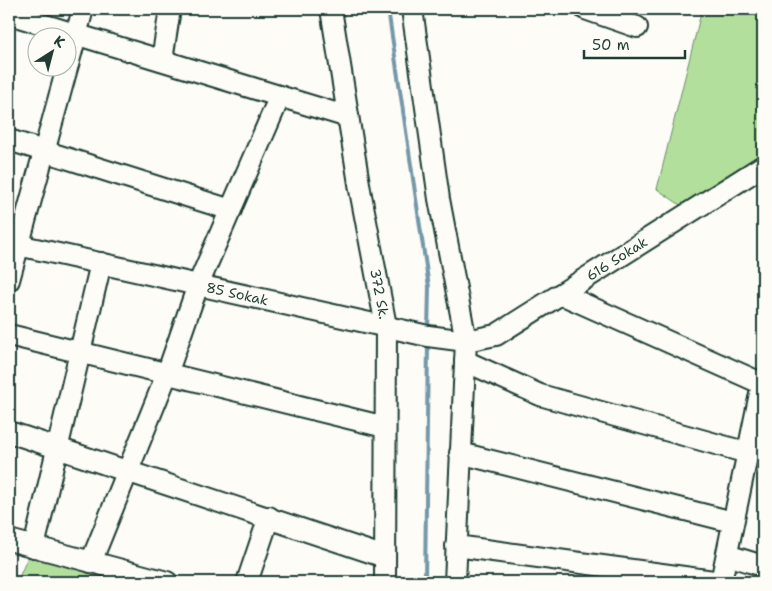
<svg xmlns="http://www.w3.org/2000/svg" width="772" height="591" font-family="'Shantell Sans',sans-serif">
<style>
.green{fill:#b3df9d;stroke:#698e68}
.lines{fill:none;stroke-linecap:round;stroke-linejoin:round}
.stream{stroke:#7498a9;stroke-width:4}
.minor-casing{stroke:#1f3d34;stroke-width:24}
.minor{stroke:#fdfcf7;stroke-width:20}
.labels{text-anchor:middle;dominant-baseline:central;stroke-width:4;stroke-linejoin:round;paint-order:stroke}
.street-label{font-size:14px;fill:#1f3d34;stroke:#fdfcf7}
</style>
<rect width="100%" height="100%" fill="#fdfcf7"/>
<filter id="ink" filterUnits="userSpaceOnUse"><feTurbulence type="fractalNoise" baseFrequency=".02" numOctaves="2"/><feDisplacementMap in="SourceGraphic" scale="10" xChannelSelector="R" yChannelSelector="G"/><feConvolveMatrix kernelMatrix="1 2 1 2 8 2 1 2 1" color-interpolation-filters="sRGB"/></filter>
<g filter="url(#ink)">
<g class="green">
<polygon points="702,9 763,9 763,161 686,209 657,189"/>
<polygon points="30,552 153,582 17,582"/>
</g>
<g class="lines">
<g class="stream">
<polyline points="388,9 429,287 428,331"/>
<polyline points="425,582 428,343"/>
</g>
<defs>
<g id="minor">
<path id="s1" d="M331 9 360 190 386 326 385 582"/>
<polyline points="412,9 439,199 466,341 455,582"/>
<polyline points="585,9 637,27"/>
<polyline points="9,14 348,117"/>
<polyline points="162,60 170,9"/>
<polyline points="68,65 83,9"/>
<polyline points="9,140 231,210"/>
<path id="s2" d="M9 243 428 336 466 341 496 335 763 166"/>
<polyline points="9,280 67,68"/>
<polyline points="561,294 763,384"/>
<polyline points="9,335 385,427"/>
<polyline points="465,361 540,395 748,453"/>
<polyline points="9,432 385,557"/>
<polyline points="460,453 733,522"/>
<polyline points="9,540 167,582"/>
<polyline points="456,546 721,582"/>
<polyline points="34,547 101,263"/>
<polyline points="727,555 763,566"/>
<polyline points="91,562 167,374 198,285 280,96"/>
<polyline points="247,582 269,517"/>
<polyline points="721,582 763,379"/>
</g>
</defs>
<use href="#minor" class="minor-casing"/>
<use href="#minor" class="minor"/>
</g>
</g>
<g class="labels">
<g class="street-label">
<text stroke="none"><textPath href="#s2" startOffset="641">616 Sokak</textPath></text>
<text stroke="none"><textPath href="#s2" startOffset="234">85 Sokak</textPath></text>
<text stroke="none"><textPath href="#s1" startOffset="289">372 Sk.</textPath></text>
</g>
</g>
<rect width="772" height="591" fill="none" stroke="#fdfcf7" stroke-width="30"/>
<rect x="15" y="15" width="742" height="561" fill="none" stroke="#1f3d34" stroke-width="2" filter="url(#ink)"/>
<g transform="translate(52 52) rotate(36)"><circle r="24" fill="#fdfcf7" stroke="#a4b0a9"/>
<path d="M0-4L9 19L0 12L-9 19Z" fill="#1f3d34"/>
<text y="-8" font-size="14" font-weight="bold" text-anchor="middle" fill="#1f3d34">K</text>
</g>
<path d="M584 50v8h101v-8" fill="none" stroke="#1f3d34" stroke-width="2.5"/>
<text x="592" y="50" font-size="15" fill="#1f3d34" stroke="#fdfcf7" stroke-width="4" paint-order="stroke">50 m</text>
</svg>
